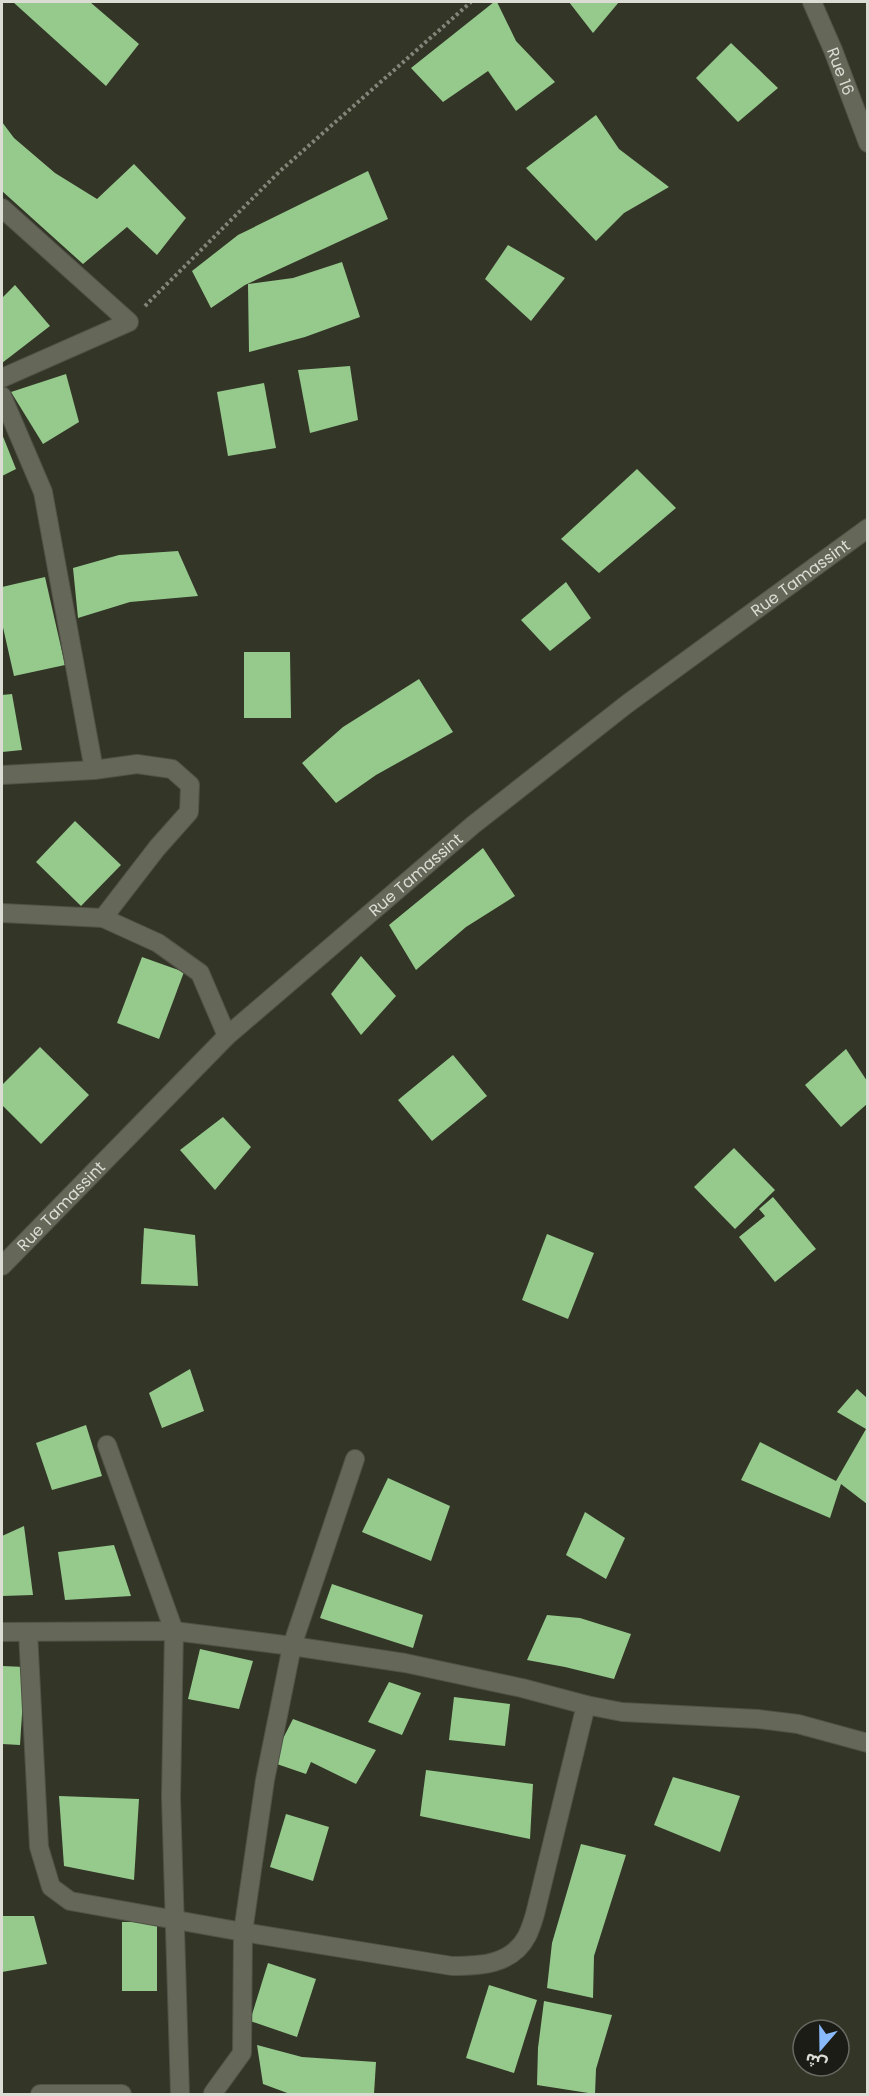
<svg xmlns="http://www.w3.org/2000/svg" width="869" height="2096" font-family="Poppins,'Noto Sans Arabic',sans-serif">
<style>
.building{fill:#96ca8d}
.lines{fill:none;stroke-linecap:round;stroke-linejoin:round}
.street-casing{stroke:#515247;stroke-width:20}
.secondary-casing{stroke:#515247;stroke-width:20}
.path{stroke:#84857a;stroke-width:4;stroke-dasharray:3 3;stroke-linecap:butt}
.street{stroke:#656758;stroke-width:18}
.secondary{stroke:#656758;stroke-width:18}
.labels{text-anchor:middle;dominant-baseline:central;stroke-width:6;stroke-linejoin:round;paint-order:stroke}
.street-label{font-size:16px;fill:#dbdcd4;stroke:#1b1c16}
</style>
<rect width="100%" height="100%" fill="#333527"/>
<g class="building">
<polygon points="13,2 90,2 139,44 106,86"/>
<polygon points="494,2 497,2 516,41 555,82 516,111 488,71 443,102 411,68"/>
<polygon points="569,2 619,2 593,33"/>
<polygon points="731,43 778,88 738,122 696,78"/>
<polygon points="596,115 619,149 669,187 624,213 596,241 526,168"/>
<polygon points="2,122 14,138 55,173 97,199 134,164 186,218 157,255 127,227 83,264 2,191"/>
<polygon points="368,171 388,219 245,285 211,308 192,271 238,235"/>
<polygon points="508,245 565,278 531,321 485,279"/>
<polygon points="342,262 360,317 305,337 249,352 248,284 293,278"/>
<polygon points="15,285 50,326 2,363 2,298"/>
<polygon points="350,366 358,420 310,433 298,370"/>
<polygon points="66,374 79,422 43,444 11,392"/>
<polygon points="264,383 276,448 228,456 217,392"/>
<polygon points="2,434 16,469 2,476"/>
<polygon points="637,469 676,508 599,573 561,539"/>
<polygon points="178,551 198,596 130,602 78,618 73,568 119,555"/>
<polygon points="45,577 65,665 14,676 2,623 2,587"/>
<polygon points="566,582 591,618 550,651 521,620"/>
<polygon points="244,652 290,652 291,718 244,718"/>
<polygon points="419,679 453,732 376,775 336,803 302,763 343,727"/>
<polygon points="12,694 22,750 2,752 2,695"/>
<polygon points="75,821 121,865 81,906 36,862"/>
<polygon points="483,848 515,896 466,927 416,970 389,925"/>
<polygon points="361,956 396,996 361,1035 331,994"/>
<polygon points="142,957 184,972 159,1039 117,1023"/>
<polygon points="40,1047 89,1095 41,1144 2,1105 2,1085"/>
<polygon points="846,1049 867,1081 867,1104 841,1127 805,1085"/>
<polygon points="453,1055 487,1096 432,1141 398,1100"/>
<polygon points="223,1117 251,1147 215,1190 180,1150"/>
<polygon points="734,1148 775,1190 735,1229 694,1187"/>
<polygon points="773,1197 816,1249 775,1282 739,1237 765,1216 759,1209"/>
<polygon points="144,1228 195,1235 198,1286 141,1284"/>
<polygon points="547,1234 594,1253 568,1319 522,1300"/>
<polygon points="190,1369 204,1411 162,1428 149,1393"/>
<polygon points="857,1389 867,1398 867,1504 841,1484 830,1518 741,1480 760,1442 836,1481 866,1429 837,1412"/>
<polygon points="86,1425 102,1476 52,1490 36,1443"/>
<polygon points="388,1478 450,1506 431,1561 362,1532"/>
<polygon points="585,1512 625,1538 606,1579 566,1555"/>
<polygon points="24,1526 33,1595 2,1596 2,1536"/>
<polygon points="114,1545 131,1596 65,1600 58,1552"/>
<polygon points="332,1584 423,1615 413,1648 320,1618"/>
<polygon points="547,1615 580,1618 631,1634 614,1679 565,1667 527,1660"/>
<polygon points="200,1649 253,1661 239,1709 188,1699"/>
<polygon points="2,1666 25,1667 20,1745 2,1744"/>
<polygon points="389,1682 421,1693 402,1735 368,1722"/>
<polygon points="454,1697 510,1704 505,1746 449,1740"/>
<polygon points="293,1719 376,1750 356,1784 311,1762 306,1774 271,1762"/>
<polygon points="426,1770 533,1784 530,1839 420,1816"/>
<polygon points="673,1777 740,1796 720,1852 654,1825"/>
<polygon points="59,1796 139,1799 134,1880 64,1866"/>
<polygon points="286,1814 329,1827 313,1881 270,1867"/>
<polygon points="581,1844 626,1855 594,1956 593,1998 547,1988 552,1943"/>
<polygon points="2,1916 34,1916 47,1964 2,1972"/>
<rect x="122" y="1922" width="35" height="69"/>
<polygon points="268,1963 316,1979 297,2037 250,2021"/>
<polygon points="489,1985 537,2000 514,2073 466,2058"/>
<polygon points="544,2001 612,2015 596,2069 595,2094 537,2085 538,2048"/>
<polygon points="257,2045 302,2057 376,2062 374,2094 290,2094 263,2084"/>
</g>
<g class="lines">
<defs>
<g id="street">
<path id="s1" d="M812 2 833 50 868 143"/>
<polyline points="2,208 129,322 2,378"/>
<polyline points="2,396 43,492 94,770"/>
<polyline points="2,775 94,770 137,764 172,769 190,785 189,812 157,848 103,918 158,943 200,973 227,1036"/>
<polyline points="2,913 103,918"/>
<polyline points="107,1445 174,1631 171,1797 180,2094"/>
<polyline points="2,1632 174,1631 292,1646 405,1663 522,1688 586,1705 622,1712 758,1719 798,1724 868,1743"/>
<path d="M28 1632 39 1847 51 1887 70 1901 243 1932 452 1966C480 1966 512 1965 527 1936 530 1930 533 1921 535 1914L586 1705"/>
<polyline points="213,2093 242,2053 243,1932 265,1780 292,1646 355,1459"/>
<polyline points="40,2094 122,2094"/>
</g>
<g id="secondary">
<path id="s2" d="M2 1266 227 1036 473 825 627 704 868 528"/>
</g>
</defs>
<use href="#street" class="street-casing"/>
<use href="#secondary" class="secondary-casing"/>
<polyline class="path" points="145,306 279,172 471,2"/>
<use href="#street" class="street"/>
<use href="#secondary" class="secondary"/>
</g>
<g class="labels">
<g class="street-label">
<text stroke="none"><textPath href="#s1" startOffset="75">Rue 16</textPath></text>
<text stroke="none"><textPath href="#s2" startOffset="1056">Rue Tamassint</textPath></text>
<text stroke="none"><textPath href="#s2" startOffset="570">Rue Tamassint</textPath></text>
<text stroke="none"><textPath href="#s2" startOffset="84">Rue Tamassint</textPath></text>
</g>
</g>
<rect width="869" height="2096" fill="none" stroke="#dbdcd4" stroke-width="6"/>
<g transform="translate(821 2048) rotate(200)"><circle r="28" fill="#1b1c16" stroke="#686962" stroke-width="1.5"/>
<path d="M0-4.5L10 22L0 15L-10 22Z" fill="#88bafc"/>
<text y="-9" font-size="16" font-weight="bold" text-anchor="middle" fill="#dbdcd4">ش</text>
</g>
</svg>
